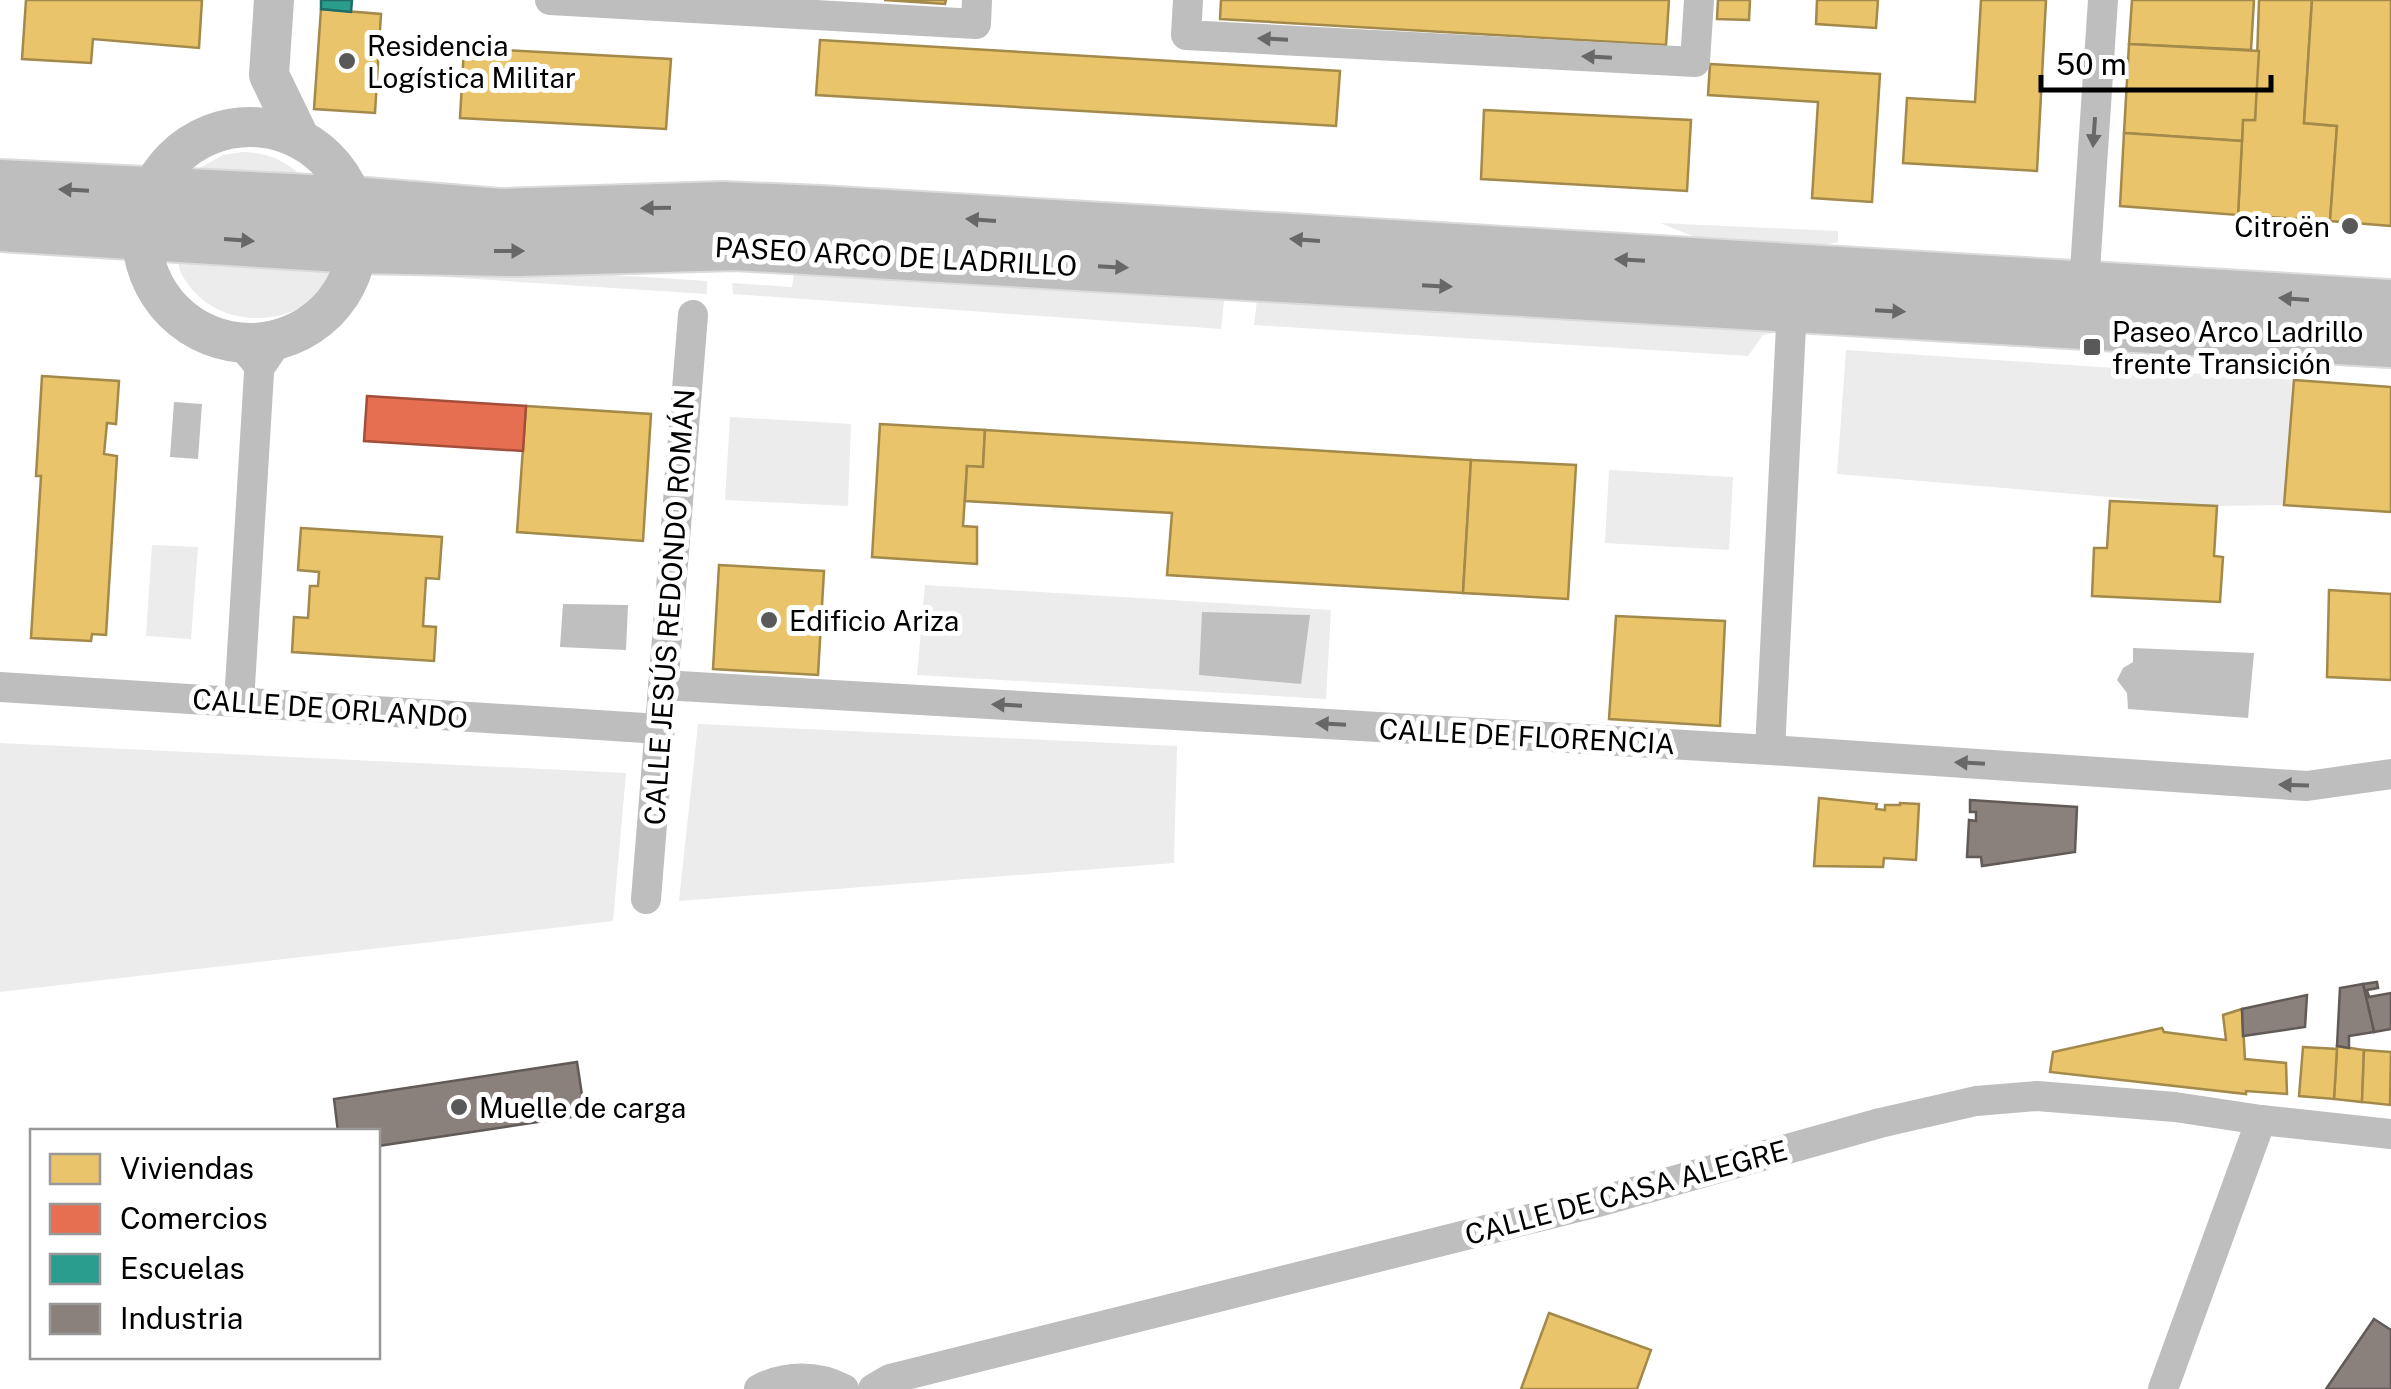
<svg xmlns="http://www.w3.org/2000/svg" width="2391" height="1389" font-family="'Public Sans',sans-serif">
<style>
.green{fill:#ececec}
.water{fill:#bfbfbf}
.homes{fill:#e9c46a;stroke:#a3894a;stroke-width:2.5}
.shops{fill:#e76f51;stroke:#a24e39;stroke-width:2.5}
.schools{fill:#2a9d8f;stroke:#1d6e64;stroke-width:2.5}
.industry{fill:#8a817c;stroke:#615a57;stroke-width:2.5}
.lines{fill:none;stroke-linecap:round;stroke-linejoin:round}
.primary-casing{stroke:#dbdbdb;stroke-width:54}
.minor{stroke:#bebebe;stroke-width:30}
.tertiary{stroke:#bebebe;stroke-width:40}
.primary{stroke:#bebebe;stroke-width:50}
.oneway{fill:#686868}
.poi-dot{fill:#595959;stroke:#fff;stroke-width:4}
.labels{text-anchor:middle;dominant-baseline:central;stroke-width:10;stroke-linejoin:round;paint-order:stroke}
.poi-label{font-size:28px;fill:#000;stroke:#fff;text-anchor:start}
.street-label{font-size:28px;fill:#000;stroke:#fff}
</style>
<rect width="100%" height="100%" fill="#fff"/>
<g class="green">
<path d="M242 152C269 152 288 162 307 181L194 171 223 155Z"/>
<polygon points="1660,223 1838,231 1838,242 1783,254 1730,251"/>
<path d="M179 255 327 262 335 272C309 327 224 335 188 284 181 275 177 267 179 255Z"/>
<polygon points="443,264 707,281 707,294 443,277"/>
<polygon points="794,274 972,275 1225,292 1221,329 733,294 732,283 792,287"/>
<polygon points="1258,292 1771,322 1774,333 1763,335 1748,356 1254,325"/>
<polygon points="1827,331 2001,336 2002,346 1821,335"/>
<polygon points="2109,344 2391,361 2391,369 2109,352"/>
<polygon points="1846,350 2294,380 2284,505 2217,506 1837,474"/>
<polygon points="730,417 851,424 848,506 725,500"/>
<polygon points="1609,470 1733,477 1729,550 1605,543"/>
<polygon points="152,545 198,547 191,639 146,636"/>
<polygon points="925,585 1331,610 1326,699 917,675"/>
<polygon points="698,724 1177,746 1174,863 679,901"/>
<polygon points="0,743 626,773 613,921 0,992"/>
</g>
<g class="water">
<polygon points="174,402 202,404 198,459 170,457"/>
<polygon points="563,604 628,605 626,650 560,647"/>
<polygon points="1202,612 1310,615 1301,684 1199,675"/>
<polygon points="2133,648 2254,653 2248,718 2128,709 2127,693 2117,680 2123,668 2133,662"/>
</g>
<g class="homes">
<polygon points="26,0 202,0 199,48 93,39 91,63 22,59"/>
<polygon points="884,0 946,0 945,4"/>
<polygon points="1221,0 1669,0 1666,45 1220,19"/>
<polygon points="1718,0 1750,0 1749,20 1717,19"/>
<polygon points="1817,0 1878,0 1876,28 1816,24"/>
<polygon points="1981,0 2046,0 2037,171 1903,163 1907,98 1975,102"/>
<polygon points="2132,0 2254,0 2251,50 2129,44"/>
<polygon points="2259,0 2312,0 2304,123 2337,126 2330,221 2238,215 2243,120 2255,120"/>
<polygon points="2312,0 2391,0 2391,226 2330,221 2337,126 2304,123"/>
<polygon points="321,9 381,14 375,113 314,109"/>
<polygon points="820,40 1340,71 1336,126 816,95"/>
<polygon points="2129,44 2259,51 2255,120 2243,120 2242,141 2124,133"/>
<polygon points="464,48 671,59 666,129 460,118"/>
<polygon points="1710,64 1880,74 1872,202 1812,198 1818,102 1708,95"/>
<polygon points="1484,110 1691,120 1687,191 1481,179"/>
<polygon points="2124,133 2242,141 2238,215 2120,206"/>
<polygon points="42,376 119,381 116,424 107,423 104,454 117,456 106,635 92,634 91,641 31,638 41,476 36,476"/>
<polygon points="2294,380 2391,387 2391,512 2284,505"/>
<polygon points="526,406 651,414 643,541 517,532"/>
<polygon points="880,424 985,430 983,467 967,466 963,526 977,527 977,564 872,557"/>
<polygon points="985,430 1471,460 1463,593 1167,575 1172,513 965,501 967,466 983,467"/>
<polygon points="1471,460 1576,465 1568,599 1463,593"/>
<polygon points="2110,501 2217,506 2214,556 2223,557 2220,602 2092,596 2094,548 2107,548"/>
<polygon points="301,528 442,537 439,579 426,578 423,626 436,627 434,661 292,652 294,617 308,618 310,586 318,586 319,572 298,570"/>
<polygon points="719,565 824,571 818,675 713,669"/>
<polygon points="2329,590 2391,594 2391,680 2327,677"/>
<polygon points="1616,616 1725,621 1720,726 1609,719"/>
<polygon points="1819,798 1877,804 1876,809 1885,810 1885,805 1900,805 1900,803 1919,804 1916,860 1884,858 1883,867 1814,866"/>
<polygon points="2242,1009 2245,1059 2286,1063 2287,1094 2246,1091 2246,1094 2050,1072 2053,1052 2162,1028 2164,1032 2226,1040 2223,1015"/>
<polygon points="2337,1046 2364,1050 2362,1102 2334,1099"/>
<polygon points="2303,1047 2337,1049 2334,1099 2299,1096"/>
<polygon points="2364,1050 2391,1052 2390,1105 2362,1102"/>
<polygon points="1549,1313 1651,1350 1637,1389 1521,1389"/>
</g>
<polygon class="shops" points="367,396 526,406 523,451 364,441"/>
<polygon class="schools" points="321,0 352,0 351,12 321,9"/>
<g class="industry">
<polygon points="1970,800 2077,807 2075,852 1982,866 1981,857 1967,857 1969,820 1976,821 1976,812 1970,812"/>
<polygon points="2377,982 2378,988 2367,990 2369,997 2391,993 2391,1029 2374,1032 2363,984"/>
<polygon points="2363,984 2374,1032 2349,1036 2349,1048 2337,1046 2340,988"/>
<polygon points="2307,995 2305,1027 2243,1036 2242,1009"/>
<polygon points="577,1062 585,1115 378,1146 378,1132 338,1132 334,1099"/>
<polygon points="2374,1319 2391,1330 2391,1389 2326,1389"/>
</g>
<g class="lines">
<defs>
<g id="primary">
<polyline points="0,185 353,202 499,214 723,207 821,211 2391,305"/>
<polyline points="0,226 357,248 516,251 736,245 2391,342"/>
</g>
</defs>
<use href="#primary" class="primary-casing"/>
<g class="minor">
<polyline points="550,0 976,24 977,0"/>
<polyline points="1188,0 1186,35 1695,62 1699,0"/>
<polyline points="2095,293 2084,285 2103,0"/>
<polyline points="240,343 260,367"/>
<polyline points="663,685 1770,750 2307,786 2391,774"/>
<polyline points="0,687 660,729"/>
<polyline points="239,702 259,373 260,367 279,339"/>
<polyline points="1770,750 1792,306 1784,297"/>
<polyline points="646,899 693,315"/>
<path d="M759 1389C786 1375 817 1375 844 1389"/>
<polyline points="873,1389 890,1379 1598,1202 1880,1123 1976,1101 2037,1096 2175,1107 2261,1120 2391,1134"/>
<polyline points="2163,1389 2261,1120"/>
</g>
<g class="tertiary">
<polyline points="274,0 269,75 299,137"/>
<circle cx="250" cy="235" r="108"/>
</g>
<use href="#primary" class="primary"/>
</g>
<defs><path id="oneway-solid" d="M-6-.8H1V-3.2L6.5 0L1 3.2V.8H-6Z" transform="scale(2.5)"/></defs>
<g class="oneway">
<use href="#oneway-solid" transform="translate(1273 39) rotate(-177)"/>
<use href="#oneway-solid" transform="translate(1597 57) rotate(-177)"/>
<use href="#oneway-solid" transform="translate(2094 132) rotate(94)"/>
<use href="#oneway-solid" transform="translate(74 190) rotate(-177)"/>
<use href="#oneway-solid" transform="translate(656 208) rotate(179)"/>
<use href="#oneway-solid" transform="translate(981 220) rotate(-176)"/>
<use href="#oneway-solid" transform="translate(239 240) rotate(4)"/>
<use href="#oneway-solid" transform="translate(1305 240) rotate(-176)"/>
<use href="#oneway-solid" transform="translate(509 251)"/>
<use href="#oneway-solid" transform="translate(1630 260) rotate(-177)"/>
<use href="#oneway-solid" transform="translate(1113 267) rotate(3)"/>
<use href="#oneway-solid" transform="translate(1437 286) rotate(3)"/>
<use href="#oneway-solid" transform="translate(2294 299) rotate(-176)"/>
<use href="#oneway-solid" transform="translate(1890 311) rotate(3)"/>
<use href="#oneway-solid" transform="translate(1007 705) rotate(-177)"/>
<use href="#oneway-solid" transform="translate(1331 724) rotate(-177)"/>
<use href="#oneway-solid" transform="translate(1970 763) rotate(-177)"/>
<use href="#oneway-solid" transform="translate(2294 785) rotate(-178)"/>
</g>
<g class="poi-dot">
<circle cx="347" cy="61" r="10"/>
<circle cx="2350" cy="226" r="10"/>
<rect x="2082" y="337" width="20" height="20" rx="5"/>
<circle cx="769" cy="620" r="10"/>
<circle cx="459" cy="1107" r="10"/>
</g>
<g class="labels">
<g class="poi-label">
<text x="367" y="45">Residencia<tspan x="367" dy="32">Logística Militar</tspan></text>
<text x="2330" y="226" text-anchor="end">Citroën</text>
<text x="2112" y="331">Paseo Arco Ladrillo<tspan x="2112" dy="32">frente Transición</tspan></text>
<text x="789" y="620">Edificio Ariza</text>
<text x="479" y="1107">Muelle de carga</text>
</g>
<g class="street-label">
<text transform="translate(896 256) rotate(3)">PASEO ARCO DE LADRILLO</text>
<text transform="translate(669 607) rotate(-86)">CALLE JESÚS REDONDO ROMÁN</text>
<text transform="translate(330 708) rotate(4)">CALLE DE ORLANDO</text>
<text transform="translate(1527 736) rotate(3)">CALLE DE FLORENCIA</text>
<text transform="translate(1626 1192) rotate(-15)">CALLE DE CASA ALEGRE</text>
</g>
</g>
<rect x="30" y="1129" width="350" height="230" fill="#ffffff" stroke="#999999" stroke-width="2.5"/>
<rect x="50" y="1154" width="50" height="30" fill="#e9c46a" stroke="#999999" stroke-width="2.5"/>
<text x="120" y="1179" font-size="30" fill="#000000">Viviendas</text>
<rect x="50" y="1204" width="50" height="30" fill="#e76f51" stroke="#999999" stroke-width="2.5"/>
<text x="120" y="1229" font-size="30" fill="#000000">Comercios</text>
<rect x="50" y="1254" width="50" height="30" fill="#2a9d8f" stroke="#999999" stroke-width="2.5"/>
<text x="120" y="1279" font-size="30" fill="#000000">Escuelas</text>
<rect x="50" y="1304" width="50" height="30" fill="#8a817c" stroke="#999999" stroke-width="2.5"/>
<text x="120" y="1329" font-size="30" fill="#000000">Industria</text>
<path d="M2041 75v15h230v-15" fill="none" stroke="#000000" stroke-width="5"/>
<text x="2056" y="75" font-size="30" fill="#000000" stroke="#ffffff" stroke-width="8" paint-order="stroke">50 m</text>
</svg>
